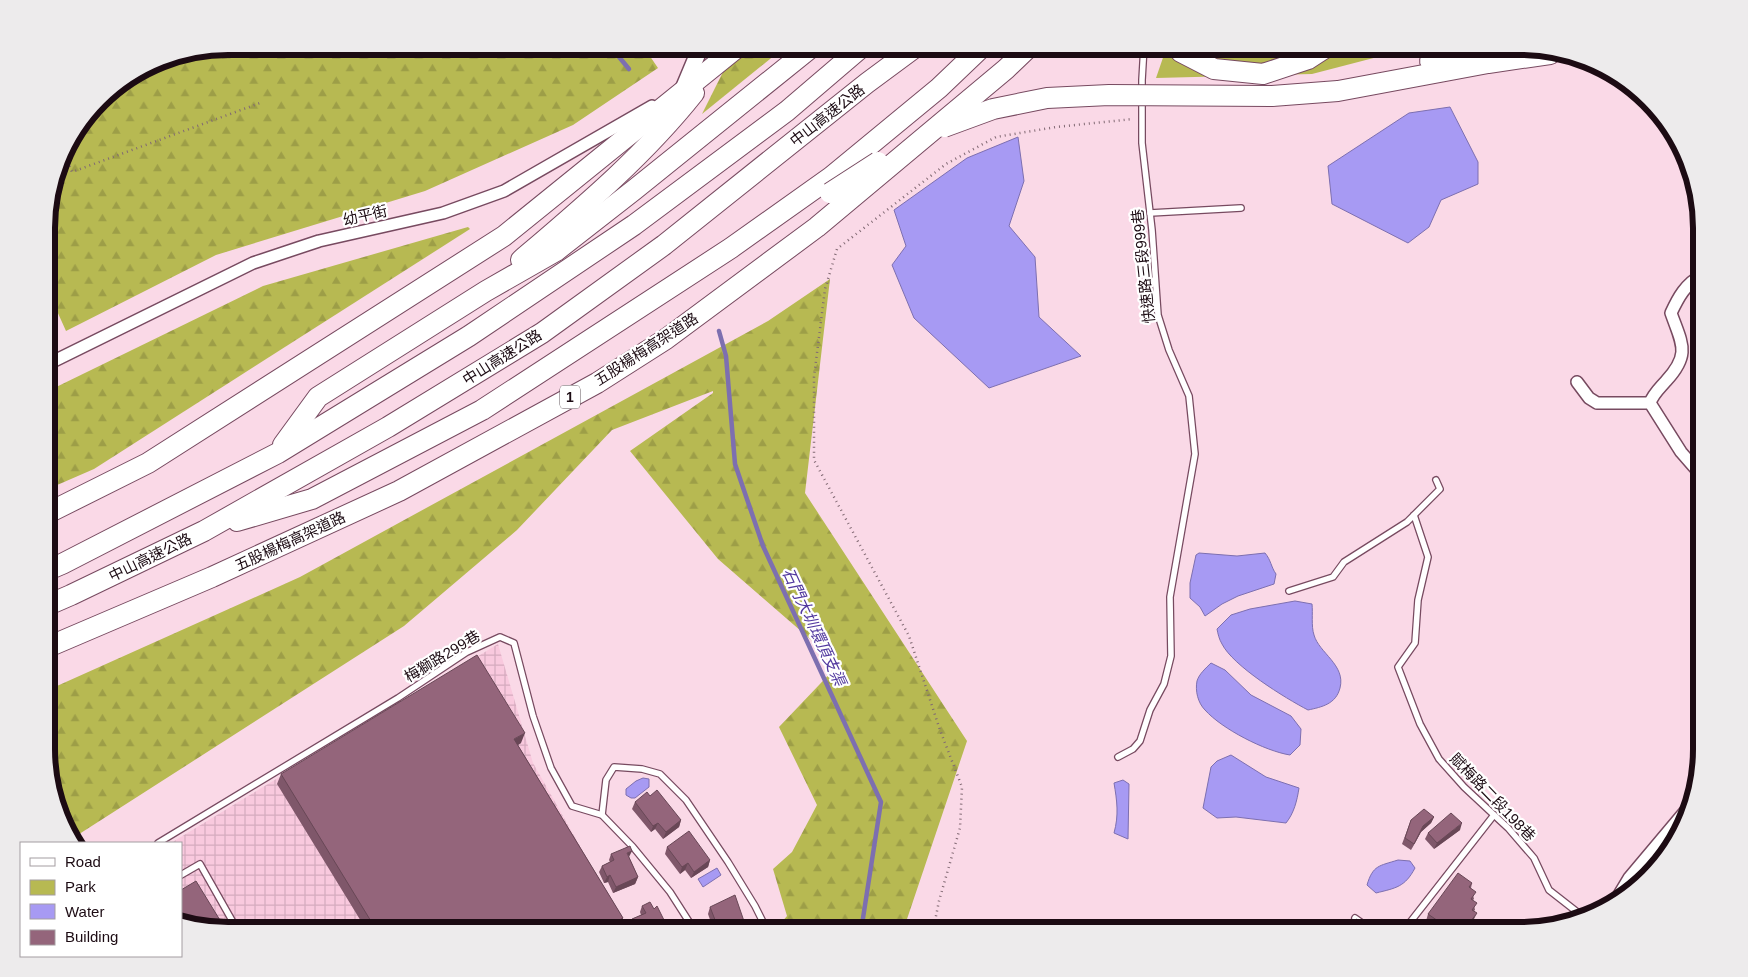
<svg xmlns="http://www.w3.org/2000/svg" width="1748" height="977" font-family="Helvetica,'Noto Sans TC',sans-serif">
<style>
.industrial{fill:url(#industrial-grid)}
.forest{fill:url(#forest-firs)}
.green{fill:#b7b952}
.water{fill:#a79af3;stroke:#7d6fb0}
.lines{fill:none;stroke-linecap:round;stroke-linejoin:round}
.stream{stroke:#7d6fb0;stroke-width:4.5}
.lane-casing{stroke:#774a60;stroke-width:8}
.street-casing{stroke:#774a60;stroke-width:14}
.secondary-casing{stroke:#774a60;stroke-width:18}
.highway-casing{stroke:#774a60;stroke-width:22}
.path{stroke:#816973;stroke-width:2.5;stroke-dasharray:1 4;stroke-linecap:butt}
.lane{stroke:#fff;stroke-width:5.5}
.street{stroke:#fff;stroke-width:11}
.secondary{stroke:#fff;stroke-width:15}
.highway{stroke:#fff;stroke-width:20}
.highway-bridge-casing{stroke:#774a60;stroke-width:22;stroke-linecap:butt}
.highway-bridge{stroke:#fff;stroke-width:20}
.wall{fill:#7f576a}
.shaded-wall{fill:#684756}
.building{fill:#94657b;stroke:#684756}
.labels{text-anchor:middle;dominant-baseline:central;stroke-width:4.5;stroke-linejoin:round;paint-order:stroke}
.shield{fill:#fff;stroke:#60545a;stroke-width:1}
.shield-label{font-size:14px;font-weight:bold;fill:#1c0b13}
.street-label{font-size:15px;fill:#1c0b13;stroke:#fff}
.water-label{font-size:16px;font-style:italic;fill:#52399f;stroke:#fff}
.rim{fill:none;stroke:#1c0b13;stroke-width:6}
</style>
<defs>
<pattern id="industrial-grid" width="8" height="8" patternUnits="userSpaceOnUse" patternTransform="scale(1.25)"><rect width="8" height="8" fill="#f9c9de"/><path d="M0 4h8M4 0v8" fill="none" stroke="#d5abbe"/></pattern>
<pattern id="forest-firs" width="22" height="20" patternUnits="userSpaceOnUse" patternTransform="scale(1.25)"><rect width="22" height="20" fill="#b7b952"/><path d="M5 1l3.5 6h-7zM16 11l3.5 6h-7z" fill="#9d9e47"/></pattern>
</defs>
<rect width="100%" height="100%" fill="#fad9e7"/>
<polygon class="industrial" points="498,644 533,763 628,931 228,931 181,918 181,843 171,843"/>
<g class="forest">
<polygon points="228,46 643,46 658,68 573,125 425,191 216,255 66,331 48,291 48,205 65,148 108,92 159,60"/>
<polygon points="736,46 786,46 702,114"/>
<polygon points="468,227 470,229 94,469 48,489 48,391 263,286"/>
<polygon points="830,279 805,493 967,741 906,922 907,931 774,931 787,916 773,869 792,852 817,805 779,727 839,664 718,559 630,451 713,393 713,391 612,430 517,530 404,626 73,838 48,772 48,690 300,577 768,321"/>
<polygon points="1681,828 1677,839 1639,878 1642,873"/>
</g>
<polygon class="green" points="1167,46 1395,46 1389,54 1312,74 1156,78"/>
<g class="water">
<polygon points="1450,107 1478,162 1478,184 1441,200 1429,227 1408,243 1332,204 1328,166 1409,113"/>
<polygon points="1018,137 1024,181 1009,226 1035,257 1039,317 1081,356 989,388 914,318 892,265 906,246 894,210 967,158"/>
<path d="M1199 553 1237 556 1265 553C1271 560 1271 567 1276 574L1274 584 1238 596 1222 604 1205 616 1200 607 1190 598V583L1196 555Z"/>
<path d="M1295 601 1312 604C1313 613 1311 626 1314 635 1319 653 1346 665 1340 688 1336 704 1322 707 1308 710 1285 698 1233 666 1222 644 1219 639 1218 634 1217 629L1231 615 1250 609Z"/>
<path d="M1211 663 1225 670 1251 695 1291 716 1301 729 1300 745 1290 755C1265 751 1222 729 1205 710 1198 703 1195 691 1197 681 1199 674 1206 668 1211 663Z"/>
<path d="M1231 755 1266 777 1299 788C1297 801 1294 813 1286 823L1236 817 1217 818 1203 808 1211 767 1217 761Z"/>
<polygon points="643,778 649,779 649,787 635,798 631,798 626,795 626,789 636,781"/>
<path d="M1123 780 1129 784 1128 839 1114 833C1119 815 1117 801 1114 783Z"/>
<path d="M1398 860 1410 861 1415 868C1405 887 1396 888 1376 893L1367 885C1373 865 1379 866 1398 860Z"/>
<polygon points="717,868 721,875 703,887 698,879"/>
</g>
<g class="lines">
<g class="stream">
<polyline points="610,46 629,69"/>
<polyline points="719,331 726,356 735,464 763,546 881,802 861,931"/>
</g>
<defs>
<g id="lane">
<polyline points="1150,213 1241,208"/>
<polyline points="1414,515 1428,557 1418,600 1415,643 1398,667 1420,724 1439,759 1464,787 1508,828 1534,858 1549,890 1581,915"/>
<polyline points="1289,591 1333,577 1344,562 1407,522 1440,489 1436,480"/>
<polyline points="1118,757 1133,749 1140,741 1150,710 1164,684 1171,656 1170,597 1195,454 1189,396 1169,350 1158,315 1152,230 1142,143 1142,80 1144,46"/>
<polyline points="602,815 606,780 614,767 642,769 660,774 686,800 728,862 755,906 767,930"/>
<polyline points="158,843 398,698 467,652 500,637 514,643 533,716 551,768 572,806 602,815 633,847 670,892 695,931"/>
<polyline points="181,875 200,864 238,931"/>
<polyline points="1355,918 1372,930"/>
<polyline points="1404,930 1494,815"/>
</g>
<g id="street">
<polyline points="48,364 253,263 319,241 443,213 504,191 652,106"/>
<polyline points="1577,382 1589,398 1597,403 1650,403 1681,452 1701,475"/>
<path d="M1650 403C1653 394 1660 388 1666 381 1691 354 1682 344 1671 313 1678 298 1686 283 1701 276"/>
<polyline points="1614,903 1629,878 1687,809"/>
</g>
<polyline id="secondary" points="683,89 701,46"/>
<g id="highway">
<polyline points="1176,46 1181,52 1214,69 1263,74 1308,59 1328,46"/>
<polyline points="1430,61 1495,46"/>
<polyline points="1272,96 1338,91 1488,63 1550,54"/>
<path d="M521 260C582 208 644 156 694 93"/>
<polyline points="283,445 318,397 486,291 556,251 634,190 813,46"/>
<polyline points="48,513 148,463 504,236 739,46"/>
<polyline points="237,521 312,499 482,410 731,248 831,177 939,88 983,46"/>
<polyline points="48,570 62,564 278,453 469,336 634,225 787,111 863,46"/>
<polyline points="48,605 71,595 204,531 388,427 542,333 664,245 867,83 917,46"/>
</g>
</defs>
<use href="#lane" class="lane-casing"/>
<use href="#street" class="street-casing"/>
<use href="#secondary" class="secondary-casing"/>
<use href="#highway" class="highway-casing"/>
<g class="path">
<polyline points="64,152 72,172 260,103"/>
<polyline points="933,931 939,901 960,828 962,787 940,730 909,636 814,460 814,377 825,289 837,249 946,164 996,137 1056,127 1133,119"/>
</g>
<use href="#lane" class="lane"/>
<use href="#street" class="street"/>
<use href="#secondary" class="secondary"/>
<use href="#highway" class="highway"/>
<defs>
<g id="highway-bridge">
<polyline points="944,127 993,109 1047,98 1109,95 1272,96"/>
<polyline points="830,193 878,162"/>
<polyline points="48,647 212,577 399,491 597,383 666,339 817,227 1006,69 1030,46"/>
</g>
</defs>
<use href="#highway-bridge" class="highway-bridge-casing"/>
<use href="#highway-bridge" class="highway-bridge"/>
</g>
<g class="wall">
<polygon points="521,743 518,745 623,918 619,927 614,931 367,931 277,784 281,774"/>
<polygon points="650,796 681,820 679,827 663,839 655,829 651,832 632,809 635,802"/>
<polygon points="1434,817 1431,823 1421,832 1411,850 1402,844 1411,820"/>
<polygon points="1460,830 1434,849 1425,839 1428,833"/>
<polygon points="667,847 710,860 708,867 691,878 685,870 680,874 665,854"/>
<polygon points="611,854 629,857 638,877 635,884 613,893 608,882 604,883 599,872 602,866 610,862 609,860"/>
<polygon points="1472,883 1471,888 1474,899 1473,900 1475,910 1474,911 1474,919 1466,930 1439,930 1426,921 1428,914"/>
<polygon points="642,906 654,909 668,928 667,931 632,931 630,926 632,919 641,915 640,912"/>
<polygon points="710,907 747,931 714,931 708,914"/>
</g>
<g class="shaded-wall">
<polygon points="525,733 521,743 511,749 514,739"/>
<polygon points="1434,817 1431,823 1421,832 1411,850 1423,826"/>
<polygon points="681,820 679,827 663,839 666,832"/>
<polygon points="658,823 655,829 651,832 653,826"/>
<polygon points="1462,823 1460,830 1434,849 1437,843"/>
<polygon points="632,851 629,857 627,853"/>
<polygon points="710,860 708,867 691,878 694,872"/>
<polygon points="688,863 685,870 680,874 682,867"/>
<polygon points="610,875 608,882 604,883 607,877"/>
<polygon points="638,877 635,884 613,893 616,887"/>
<polygon points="1477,913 1474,919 1466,930 1464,930"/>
<polygon points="623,918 619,927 614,931 601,931"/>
<polygon points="640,926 639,931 636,931 637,928"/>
</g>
<g class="building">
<polygon points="477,655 525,733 514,739 623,918 601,931 377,931 281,774"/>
<polygon points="657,790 681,820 666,832 658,823 653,826 635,802 647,792 650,796"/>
<polygon points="1424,809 1434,817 1423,826 1414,844 1405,838 1411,820"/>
<polygon points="1451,813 1462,823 1437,843 1428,833"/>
<polygon points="689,831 710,860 694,872 688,863 682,867 667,847"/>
<polygon points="630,846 632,851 627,853 638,877 616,887 610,875 607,877 602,866 614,860 611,854"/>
<polygon points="1458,873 1472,883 1469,887 1476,892 1471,899 1477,903 1472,910 1477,913 1464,930 1451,930 1428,914"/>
<polygon points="196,881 226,930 181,918 181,890"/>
<polygon points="735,895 747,930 727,931 726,928 719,930 710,907"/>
<polygon points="650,902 654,909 657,906 668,928 664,931 643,931 640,926 637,928 632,919 646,913 642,906"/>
<polygon points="1356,919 1368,926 1366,929 1369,930 1349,930"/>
</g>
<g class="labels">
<rect class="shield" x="560" y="385.5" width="20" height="23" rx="4"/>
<g class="shield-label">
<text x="570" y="397">1</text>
</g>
<g class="street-label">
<text transform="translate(827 115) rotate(-38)">中山高速公路</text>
<text transform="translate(365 215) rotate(-13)">幼平街</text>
<text transform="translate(1143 266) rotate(-96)">快速路三段999巷</text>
<text transform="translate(646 349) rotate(-33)">五股楊梅高架道路</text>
<text transform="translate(502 357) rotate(-32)">中山高速公路</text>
<text transform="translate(290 541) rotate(-25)">五股楊梅高架道路</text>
<text transform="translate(150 557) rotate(-26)">中山高速公路</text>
<text transform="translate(442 656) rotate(-31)">梅獅路299巷</text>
<text transform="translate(1493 797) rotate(46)">賦梅路二段198巷</text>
</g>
<g class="water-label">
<text transform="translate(814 627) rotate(65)">石門大圳環頂支渠</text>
</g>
</g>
<path d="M0 0H1748V977H0ZM228 55H1520A173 173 0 0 1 1693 228V749A173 173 0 0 1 1520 922H228A173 173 0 0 1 55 749V228A173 173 0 0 1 228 55Z" fill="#edebec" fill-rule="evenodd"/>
<path class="rim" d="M228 55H1520A173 173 0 0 1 1693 228V749A173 173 0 0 1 1520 922H228A173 173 0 0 1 55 749V228A173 173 0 0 1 228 55Z"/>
<rect x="20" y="842" width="162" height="115" fill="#ffffff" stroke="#a49da1"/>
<rect x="30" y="858" width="25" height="8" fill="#ffffff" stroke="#a49da1"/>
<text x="65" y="867" font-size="15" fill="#1c0b13">Road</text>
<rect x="30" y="880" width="25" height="15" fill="#b7b952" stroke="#a49da1"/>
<text x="65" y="892" font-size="15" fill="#1c0b13">Park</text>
<rect x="30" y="904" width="25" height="15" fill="#a79af3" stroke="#a49da1"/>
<text x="65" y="917" font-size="15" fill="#1c0b13">Water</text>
<rect x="30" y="930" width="25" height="15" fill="#94657b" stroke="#a49da1"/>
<text x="65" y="942" font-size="15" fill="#1c0b13">Building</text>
</svg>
